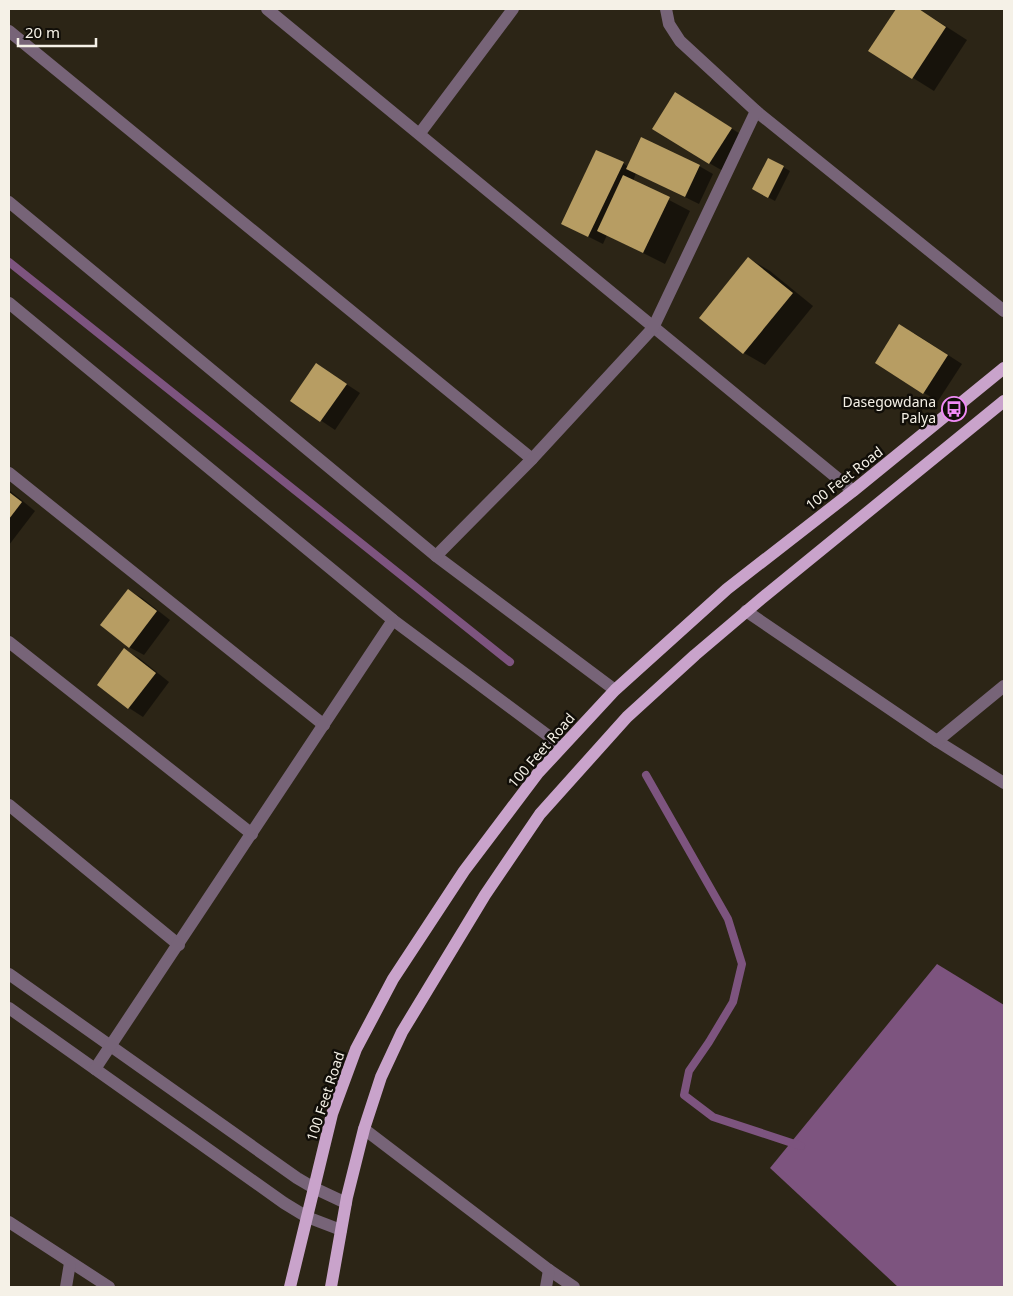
<svg xmlns="http://www.w3.org/2000/svg" width="1013" height="1296" font-family="'Noto Sans',sans-serif">
<style>
.water{fill:#7d547f}
.shadow{fill:#0007}
.lines{fill:none;stroke-linecap:round;stroke-linejoin:round}
.stream{stroke:#7d547f;stroke-width:8}
.building{fill:#b79d63}
.minor{stroke:#776478;stroke-width:12}
.major{stroke:#c9a3cb;stroke-width:12}
.labels{text-anchor:middle;dominant-baseline:central;stroke-width:5;stroke-linejoin:round;paint-order:stroke}
.poi-label{font-size:14px;fill:#f5f1e7;stroke:#110e08;text-anchor:end}
.street-label{font-size:14px;fill:#f5f1e7;stroke:#110e08}
</style>
<rect width="100%" height="100%" fill="#2c2516"/>
<polygon class="water" points="937,964 1004,1005 1004,1287 898,1287 770,1168"/>
<g class="shadow">
<polygon points="897,9 919,9 967,40 934,91 870,51"/>
<polygon points="690,102 745,137 723,171 709,163"/>
<polygon points="623,163 628,167 699,166 713,174 699,204 636,173 633,181 690,211 665,264 607,235 603,244 577,231"/>
<polygon points="783,167 790,171 775,201 753,189"/>
<polygon points="748,258 770,271 813,306 765,365 744,353"/>
<polygon points="914,333 962,364 938,401 924,393"/>
<polygon points="317,365 360,393 335,430 292,401"/>
<polygon points="9,490 35,511 9,545"/>
<polygon points="128,590 142,598 170,620 144,655 129,647"/>
<polygon points="125,650 139,658 169,682 143,717 129,708 99,685"/>
</g>
<g class="lines">
<g class="stream">
<polyline points="9,262 510,662"/>
<polyline points="646,775 728,919 742,964 733,1002 709,1042 689,1071 684,1095 713,1117 801,1146"/>
</g>
</g>
<g class="building">
<polygon points="896,9 919,9 946,27 912,79 868,51"/>
<polygon points="675,92 732,128 709,164 652,129"/>
<polygon points="641,137 700,165 685,197 626,169"/>
<polygon points="596,150 624,162 588,237 561,224"/>
<polygon points="768,158 784,166 768,198 752,189"/>
<polygon points="623,175 670,197 643,253 597,231"/>
<polygon points="748,257 793,293 743,354 699,318"/>
<polygon points="899,324 948,355 923,394 875,363"/>
<polygon points="316,363 347,384 320,422 290,401"/>
<polygon points="9,492 22,502 9,519"/>
<polygon points="128,589 157,611 129,648 100,625"/>
<polygon points="124,648 156,673 128,709 97,685"/>
</g>
<g class="lines">
<g class="minor">
<path d="M267 9C463 168 657 331 853 491"/>
<polyline points="666,9 669,24 680,41 756,111 1004,311"/>
<polyline points="9,31 532,459"/>
<polyline points="420,133 513,9"/>
<polyline points="9,202 436,556 615,690"/>
<polyline points="9,303 393,620 562,746"/>
<polyline points="9,473 324,725"/>
<polyline points="436,556 532,459 653,328 756,111"/>
<polyline points="746,611 937,741 1004,783"/>
<polyline points="9,642 252,834"/>
<polyline points="937,741 1004,686"/>
<polyline points="9,805 179,945"/>
<polyline points="9,974 297,1178 314,1188 346,1203"/>
<polyline points="9,1008 284,1203 307,1217 341,1230"/>
<polyline points="95,1069 393,620"/>
<polyline points="364,1129 549,1270 574,1287"/>
<polyline points="9,1222 109,1287"/>
<polyline points="66,1287 70,1263"/>
<polyline points="546,1287 549,1270"/>
</g>
<g class="major">
<polyline points="290,1287 332,1114 356,1049 393,979 464,871 538,773 615,690 727,589 853,491 1004,368"/>
<polyline points="331,1287 347,1197 364,1129 381,1077 402,1032 485,895 540,814 627,717 695,655 761,599 1004,401"/>
</g>
</g>
<defs>
<symbol id="bus-ring" viewBox="-11 -11 22 22"><circle r="9.5" fill="#110e08" stroke="#f08bf6" stroke-width="1.5"/><path d="M-5-6H5V4H4V6H2V4H-2V6H-4V4H-5ZM-3.5-4V0h7V-4ZM-3.5 1.2v1.5H-2V1.2ZM2 1.2v1.5H3.5V1.2Z" fill="#f08bf6"/></symbol>
</defs>
<g fill-rule="evenodd">
<use href="#bus-ring" x="940" y="395" width="28" height="28"/>
</g>
<g class="labels">
<g class="poi-label">
<text x="936" y="401">Dasegowdana<tspan x="936" dy="16">Palya</tspan></text>
</g>
<g class="street-label">
<text transform="translate(844 478) rotate(-38)">100 Feet Road</text>
<text transform="translate(541 750) rotate(-49)">100 Feet Road</text>
<text transform="translate(325 1096) rotate(-72)">100 Feet Road</text>
</g>
</g>
<rect width="1013" height="1296" fill="none" stroke="#f5f1e7" stroke-width="20"/>
<path d="M18 38v8h78v-8" fill="none" stroke="#f5f1e7" stroke-width="2.5"/>
<text x="25" y="38" font-size="15" fill="#f5f1e7" stroke="#110e08" stroke-width="4" paint-order="stroke">20 m</text>
</svg>
